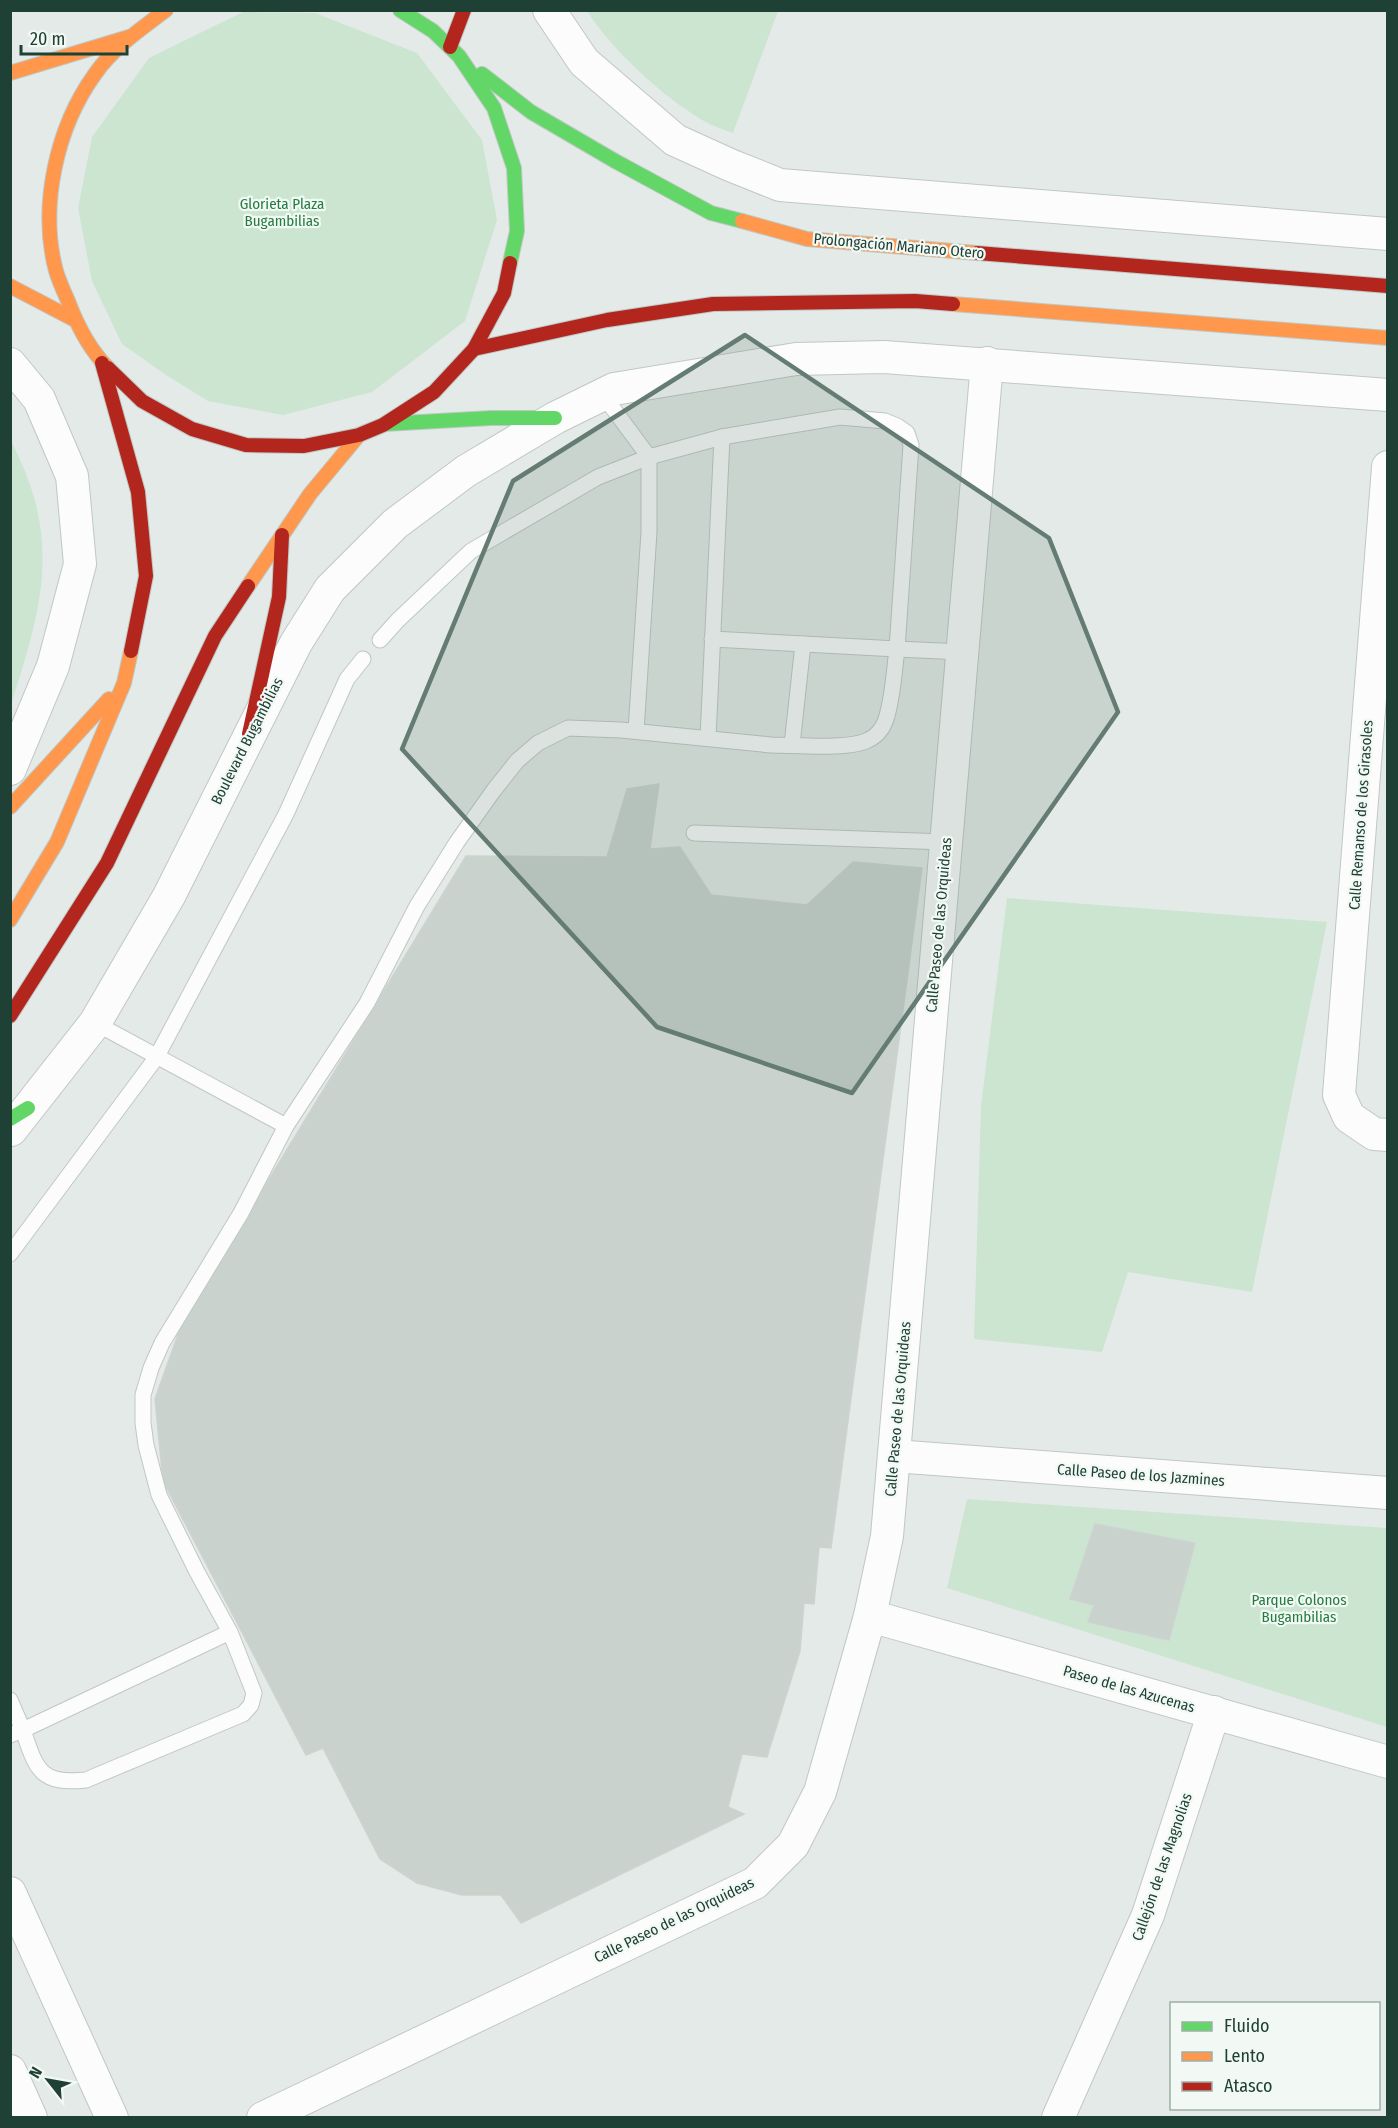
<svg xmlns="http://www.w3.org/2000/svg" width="1398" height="2128" font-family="'Fira Sans Condensed',sans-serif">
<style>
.green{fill:#cbe5d1}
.building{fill:#cad2ce;stroke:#cdd3d0;stroke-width:1.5}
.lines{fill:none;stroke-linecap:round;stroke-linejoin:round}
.lane-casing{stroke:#c1c7c4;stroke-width:17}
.street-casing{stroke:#c1c7c4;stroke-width:34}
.fast-casing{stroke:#bfc8c4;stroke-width:16}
.slow-casing{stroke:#bfc8c4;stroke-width:16}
.jam-casing{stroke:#bfc8c4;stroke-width:16}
.lane{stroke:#fbfcfb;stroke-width:15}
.street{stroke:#fbfcfb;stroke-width:32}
.fast{stroke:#63d668;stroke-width:14}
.slow{stroke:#ff974d;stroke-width:14}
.jam{stroke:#b3261e;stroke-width:14}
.marked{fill:#647c73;fill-opacity:0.2;stroke:#647c73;stroke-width:4.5;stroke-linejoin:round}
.labels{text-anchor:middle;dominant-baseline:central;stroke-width:4.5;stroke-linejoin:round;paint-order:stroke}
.park-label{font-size:15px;fill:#247c3e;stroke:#f2f9f5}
.street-label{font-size:15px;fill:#1f4034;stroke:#f2f9f5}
</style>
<rect width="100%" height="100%" fill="#e4eae7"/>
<g class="green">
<path d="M587 11H778L733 133C723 129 712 126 702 120 661 95 614 52 587 11Z"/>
<polygon points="243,12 315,13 417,53 482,140 497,220 465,321 372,392 283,415 208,401 166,375 122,344 92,281 78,208 92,137 149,58"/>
<path d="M11 441C62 539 43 605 11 704Z"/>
<polygon points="1007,898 1327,922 1252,1292 1128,1272 1102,1352 974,1339 981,1106"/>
<polygon points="967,1499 1387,1528 1387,1727 947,1588"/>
</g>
<g class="building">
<polygon points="659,784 650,849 680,847 711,895 807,905 853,862 922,868 831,1548 819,1547 814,1604 804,1603 800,1651 767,1757 742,1754 728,1807 744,1814 521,1923 501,1895 462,1895 417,1883 380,1859 323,1748 306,1755 163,1481 155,1399 183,1320 466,856 607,857 627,789"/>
<polygon points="1095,1524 1195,1543 1169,1640 1088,1622 1094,1605 1070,1599"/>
</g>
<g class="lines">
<defs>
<g id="lane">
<polyline points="603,395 649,457 649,532 636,731"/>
<polyline points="380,640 398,620 471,551 598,477 649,457 722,437 840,417 885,421 897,426 907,433 911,445 897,649 963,652"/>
<polyline points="708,738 722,437"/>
<polyline points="792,745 803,644"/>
<polyline points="694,833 946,842"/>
<polyline points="95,1023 286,1126"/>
<polyline points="10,1254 156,1058 286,814 347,679 363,659"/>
<path d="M230 1632 23 1730C36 1769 40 1785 86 1780L243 1714 251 1705 254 1693 230 1632 197 1572 159 1495 146 1445 143 1423V1395L151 1368 162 1343 241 1213 286 1126 367 1003 417 906 457 842 494 790 517 761 538 743 568 728 621 730 771 745C795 745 849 750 868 740 877 736 883 728 886 719 893 697 894 672 897 649L712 639"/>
<polyline points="10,1700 23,1730 10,1735"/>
</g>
<g id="street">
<polyline points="549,10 584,62 675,140 730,165 780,185 1388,234"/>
<polyline points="10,364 39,399 72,476 80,564 53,666 10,769"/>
<polyline points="1388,467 1339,1095 1349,1117 1374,1134 1388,1135"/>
<polyline points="11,1130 95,1023 169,896 296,643 330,589 395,524 466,471 555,418 614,389 796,359 884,357 1388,395"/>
<polyline points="894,1456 1388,1493"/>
<polyline points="870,1616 1388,1762"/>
<polyline points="10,1893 112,2118"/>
<polyline points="10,2071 31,2118"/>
<polyline points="263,2118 755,1883 793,1845 820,1792 870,1616 887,1536 987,363"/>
<polyline points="1058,2118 1148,1915 1214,1712"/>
</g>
<g id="fast">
<polyline points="400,10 433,31 459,56 494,108 514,168 517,231 510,263"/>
<polyline points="482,74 531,112 615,161 711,213 742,221"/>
<polyline points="385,424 491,418 555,418"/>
<polyline points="10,1119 28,1108"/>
</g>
<g id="slow">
<polyline points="10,73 129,37"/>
<polyline points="742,221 807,239 977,253"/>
<polyline points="10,286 75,320"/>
<polyline points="953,304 1388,338"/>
<path d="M108 368C89 349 77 325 68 301 64 292 59 281 56 271 39 207 56 128 95 74 113 48 141 29 166 10"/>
<polyline points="248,586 310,494 359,435"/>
<polyline points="10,807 109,699"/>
<polyline points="10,920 57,842 124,683 131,651"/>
</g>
<g id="jam">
<polyline points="450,47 464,10"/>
<polyline points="977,253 1388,286"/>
<polyline points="474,349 607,320 713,304 915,301 953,304"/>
<polyline points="102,363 138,492 146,576 131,651"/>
<polyline points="108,368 142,401 192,429 246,445 304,446 359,435 383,425 434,392 474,349 504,293 510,263"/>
<polyline points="249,734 279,597 282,535"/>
<polyline points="10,1016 107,863 215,636 248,586"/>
</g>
</defs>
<use href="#lane" class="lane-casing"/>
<use href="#street" class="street-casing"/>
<use href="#fast" class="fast-casing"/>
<use href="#slow" class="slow-casing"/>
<use href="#jam" class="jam-casing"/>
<use href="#lane" class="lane"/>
<use href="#street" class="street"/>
<use href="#fast" class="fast"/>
<use href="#slow" class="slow"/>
<use href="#jam" class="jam"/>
</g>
<path class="marked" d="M745 335 1049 538 1118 712 852 1093 657 1027 402 749 513 481Z"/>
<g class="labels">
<g class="park-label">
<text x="282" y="204">Glorieta Plaza<tspan x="282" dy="17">Bugambilias</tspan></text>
<text x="1299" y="1600">Parque Colonos<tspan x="1299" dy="17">Bugambilias</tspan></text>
</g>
<g class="street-label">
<text transform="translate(899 246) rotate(5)">Prolongación Mariano Otero</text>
<text transform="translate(247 741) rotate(-63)">Boulevard Bugambilias</text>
<text transform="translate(1361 815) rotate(-86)">Calle Remanso de los Girasoles</text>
<text transform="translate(939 925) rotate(-85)">Calle Paseo de las Orquideas</text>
<text transform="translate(898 1409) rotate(-85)">Calle Paseo de las Orquideas</text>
<text transform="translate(1141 1475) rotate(4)">Calle Paseo de los Jazmines</text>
<text transform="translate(1129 1689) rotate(16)">Paseo de las Azucenas</text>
<text transform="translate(1162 1867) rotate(-71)">Callejón de las Magnolias</text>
<text transform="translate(674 1920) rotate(-26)">Calle Paseo de las Orquideas</text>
</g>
</g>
<rect width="1398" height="2128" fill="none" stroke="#1f4034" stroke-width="24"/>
<rect x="1170" y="2002" width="210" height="108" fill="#f2f9f5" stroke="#9eafa8" stroke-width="1.5"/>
<rect x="1182" y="2022" width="30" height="9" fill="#63d668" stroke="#9eafa8" stroke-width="1.5"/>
<text x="1224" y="2032" font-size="18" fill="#1f4034">Fluido</text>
<rect x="1182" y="2052" width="30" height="9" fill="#ff974d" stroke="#9eafa8" stroke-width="1.5"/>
<text x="1224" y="2062" font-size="18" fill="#1f4034">Lento</text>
<rect x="1182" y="2082" width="30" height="9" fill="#b3261e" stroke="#9eafa8" stroke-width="1.5"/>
<text x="1224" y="2092" font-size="18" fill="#1f4034">Atasco</text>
<g transform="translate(48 2080) rotate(301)" stroke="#f2f9f5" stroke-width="4.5" paint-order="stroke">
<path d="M0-4.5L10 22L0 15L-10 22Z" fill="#1f4034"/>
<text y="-9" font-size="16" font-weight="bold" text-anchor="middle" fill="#1f4034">N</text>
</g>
<path d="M21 45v9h106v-9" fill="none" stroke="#1f4034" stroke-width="3"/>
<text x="30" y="45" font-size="18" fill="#1f4034" stroke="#f2f9f5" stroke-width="4.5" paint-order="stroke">20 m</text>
</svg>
